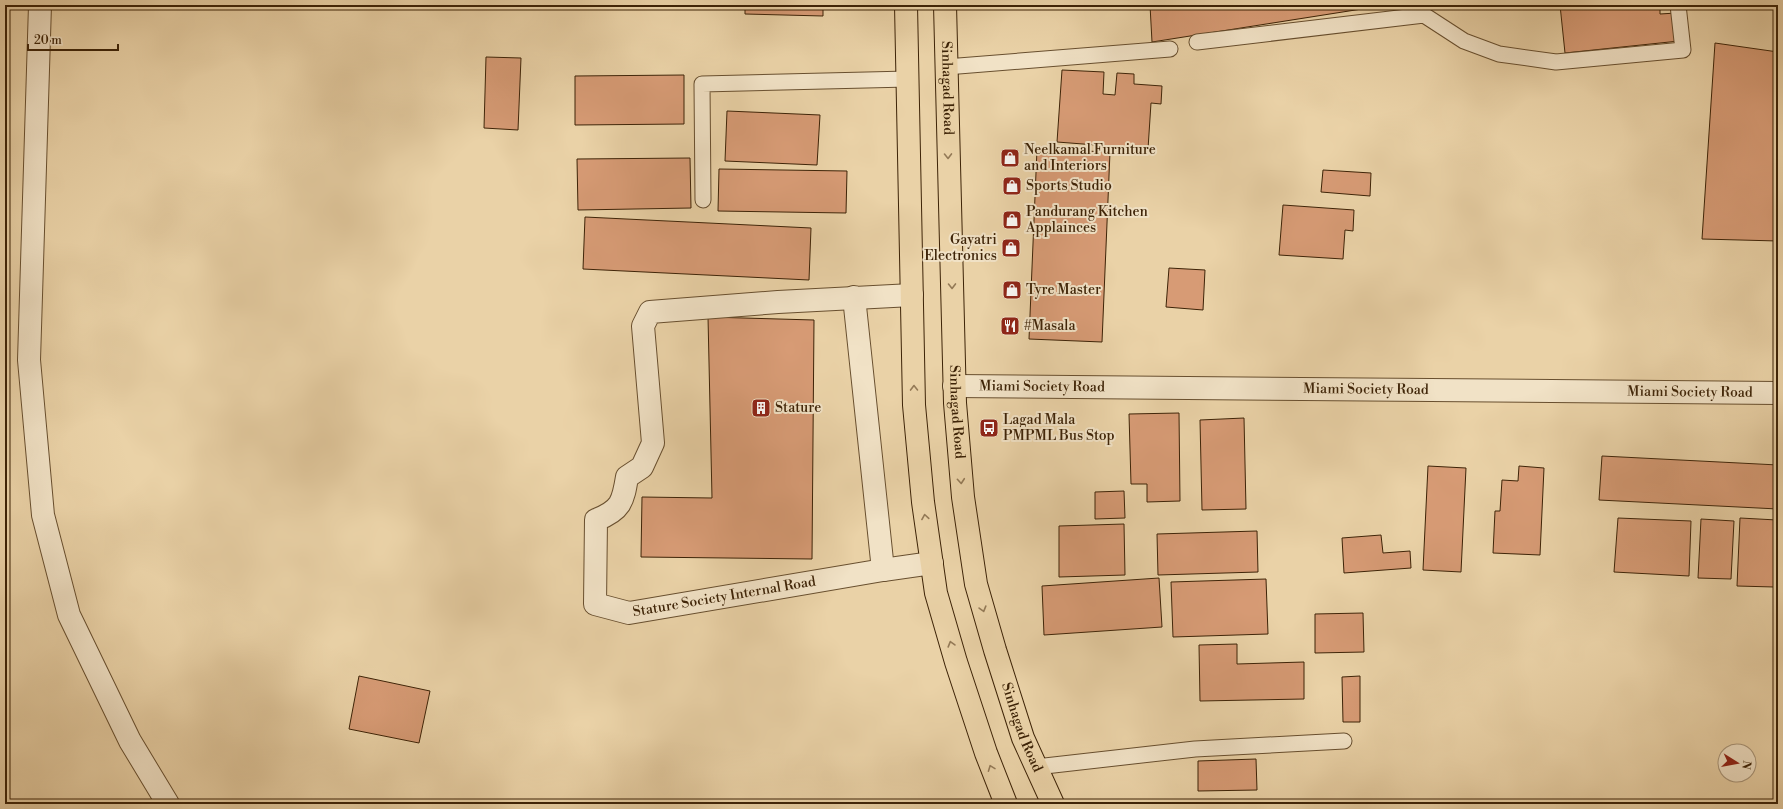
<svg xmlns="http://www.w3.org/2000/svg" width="1783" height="809" font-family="'Libre Bodoni',serif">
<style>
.building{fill:#d79b75;stroke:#3d2307}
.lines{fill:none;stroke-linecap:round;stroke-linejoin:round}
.lane-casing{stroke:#684f2f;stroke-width:17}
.street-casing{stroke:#684f2f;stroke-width:24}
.primary-casing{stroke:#3d2307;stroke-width:24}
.lane{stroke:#f1e2c6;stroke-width:15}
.street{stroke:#f1e2c6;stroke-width:22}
.primary{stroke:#ead2a7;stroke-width:22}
.oneway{stroke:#947a57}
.labels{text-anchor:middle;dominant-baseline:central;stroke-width:4;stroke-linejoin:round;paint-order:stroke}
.street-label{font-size:14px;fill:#3d2307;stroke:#f1e2c6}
.poi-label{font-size:14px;fill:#3d2307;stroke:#f1e2c6;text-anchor:start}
</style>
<rect width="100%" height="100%" fill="#ead2a7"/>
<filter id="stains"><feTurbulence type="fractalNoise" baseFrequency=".005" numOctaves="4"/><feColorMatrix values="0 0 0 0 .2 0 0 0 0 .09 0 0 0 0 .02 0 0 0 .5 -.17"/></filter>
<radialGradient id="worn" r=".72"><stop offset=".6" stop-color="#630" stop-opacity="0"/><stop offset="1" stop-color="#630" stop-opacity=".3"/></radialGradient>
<g class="building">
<polygon points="745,5 823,5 823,16 745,14"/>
<polygon points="1150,5 1387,5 1152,42"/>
<polygon points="1560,5 1660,5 1660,14 1676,13 1679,41 1565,53"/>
<polygon points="1715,43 1778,52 1778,241 1702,239"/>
<polygon points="486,57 521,58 518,130 484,128"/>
<polygon points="1062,70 1104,72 1103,94 1115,95 1117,73 1134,74 1134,84 1162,86 1161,104 1151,103 1148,149 1057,142"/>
<polygon points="684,75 684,124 575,125 575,76"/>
<polygon points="727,111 820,115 817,165 725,161"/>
<polygon points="1037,149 1110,152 1102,342 1029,339"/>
<polygon points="690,158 691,208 578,210 577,159"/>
<polygon points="719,169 847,171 846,213 718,211"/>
<polygon points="1323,170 1371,173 1370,196 1321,192"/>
<polygon points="1283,205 1354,210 1353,231 1345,230 1343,259 1279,255"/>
<polygon points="585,217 811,228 809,280 583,269"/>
<polygon points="1169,268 1205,270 1203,310 1166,307"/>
<polygon points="708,317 814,320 812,559 641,557 642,497 712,498"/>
<polygon points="1179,413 1180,501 1147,502 1147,484 1131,484 1129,414"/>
<polygon points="1244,418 1246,509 1202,510 1200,420"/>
<polygon points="1602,456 1778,465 1778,509 1599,500"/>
<polygon points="1428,466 1466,468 1461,572 1423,570"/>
<polygon points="1519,466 1544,468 1540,555 1493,553 1495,511 1500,511 1502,480 1518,481"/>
<polygon points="1124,491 1125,518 1095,519 1095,492"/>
<polygon points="1618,518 1691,521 1689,576 1614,572"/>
<polygon points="1740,518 1777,520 1774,587 1737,586"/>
<polygon points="1701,519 1734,521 1731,579 1698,578"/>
<polygon points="1124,524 1125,575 1059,577 1059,526"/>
<polygon points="1257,531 1258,572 1158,575 1157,534"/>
<polygon points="1381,535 1383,553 1410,551 1411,568 1344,573 1342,538"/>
<polygon points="1159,578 1162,627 1044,635 1042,586"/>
<polygon points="1266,579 1268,634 1173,637 1171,582"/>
<polygon points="1363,613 1364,652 1315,653 1315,614"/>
<polygon points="1237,644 1237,664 1304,662 1304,699 1200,701 1199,645"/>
<polygon points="359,676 430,691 419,743 349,729"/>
<polygon points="1360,676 1360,722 1343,722 1342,677"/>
<polygon points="1256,759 1257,790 1198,791 1198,761"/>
</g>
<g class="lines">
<defs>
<g id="lane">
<polyline points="1197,42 1424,15 1464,41 1499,54 1556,62 1683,50 1678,5"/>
<polyline points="946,67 1170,49"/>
<polyline points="703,200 702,84 908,79"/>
<polyline points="1036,767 1195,749 1344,741"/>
</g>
<g id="street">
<polyline points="40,5 29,360 43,515 69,615 130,741 168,804"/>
<path id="s1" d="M912 295 778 302 650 312 643 326 653 443 642 467 627 477C623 502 621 510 596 520L595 604 629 613 883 570 932 563"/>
<polyline points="854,297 883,570"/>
<path id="s2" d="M954 386 1778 393"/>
</g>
<g id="primary">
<polyline points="906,5 914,405 923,502 936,593 956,662 986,753 1006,804"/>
<path id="s3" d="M945 5 955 403 963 497 976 584 995 650 1023 738 1053 804"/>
</g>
</defs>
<use href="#lane" class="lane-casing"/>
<use href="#street" class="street-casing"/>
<use href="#primary" class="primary-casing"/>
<use href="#lane" class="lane"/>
<use href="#street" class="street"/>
<use href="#primary" class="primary"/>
</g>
<defs><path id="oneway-chevron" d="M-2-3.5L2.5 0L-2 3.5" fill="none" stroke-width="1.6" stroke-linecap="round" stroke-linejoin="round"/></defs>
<g class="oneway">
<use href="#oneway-chevron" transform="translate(948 156) rotate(89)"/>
<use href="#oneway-chevron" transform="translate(952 286) rotate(89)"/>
<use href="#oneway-chevron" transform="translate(914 388) rotate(-91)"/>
<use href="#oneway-chevron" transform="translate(961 481) rotate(85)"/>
<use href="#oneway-chevron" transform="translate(925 517) rotate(-99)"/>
<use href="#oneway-chevron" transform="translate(983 609) rotate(74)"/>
<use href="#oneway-chevron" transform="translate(951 644) rotate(-106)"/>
<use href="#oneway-chevron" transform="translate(991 768) rotate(-111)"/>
</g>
<defs>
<symbol id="shop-square" viewBox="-11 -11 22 22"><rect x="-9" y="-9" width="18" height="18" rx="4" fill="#8f2418" stroke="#f1e2c6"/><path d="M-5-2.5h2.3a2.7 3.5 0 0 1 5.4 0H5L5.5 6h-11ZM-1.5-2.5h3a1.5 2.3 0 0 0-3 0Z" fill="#fff"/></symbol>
<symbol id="restaurant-square" viewBox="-11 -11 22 22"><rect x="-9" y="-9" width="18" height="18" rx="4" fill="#8f2418" stroke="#f1e2c6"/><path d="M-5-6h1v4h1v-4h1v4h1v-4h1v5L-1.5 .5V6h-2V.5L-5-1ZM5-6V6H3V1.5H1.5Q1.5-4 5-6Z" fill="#fff"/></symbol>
<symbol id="building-square" viewBox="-11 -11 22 22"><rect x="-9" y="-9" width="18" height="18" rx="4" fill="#8f2418" stroke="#f1e2c6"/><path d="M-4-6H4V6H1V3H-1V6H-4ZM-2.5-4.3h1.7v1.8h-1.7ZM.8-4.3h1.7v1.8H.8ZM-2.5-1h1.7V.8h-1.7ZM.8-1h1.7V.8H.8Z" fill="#fff"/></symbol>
<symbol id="bus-square" viewBox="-11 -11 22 22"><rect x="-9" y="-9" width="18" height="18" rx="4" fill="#8f2418" stroke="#f1e2c6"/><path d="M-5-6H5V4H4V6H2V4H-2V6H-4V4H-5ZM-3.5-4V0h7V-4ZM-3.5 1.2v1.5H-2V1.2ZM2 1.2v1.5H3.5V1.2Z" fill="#fff"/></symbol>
</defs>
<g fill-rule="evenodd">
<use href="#shop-square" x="999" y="147" width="22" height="22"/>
<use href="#shop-square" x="1001" y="175" width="22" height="22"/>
<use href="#shop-square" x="1001" y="209" width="22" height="22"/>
<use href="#shop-square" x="1000" y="237" width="22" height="22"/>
<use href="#shop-square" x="1001" y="279" width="22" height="22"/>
<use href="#restaurant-square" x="999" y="315" width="22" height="22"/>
<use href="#building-square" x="750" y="397" width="22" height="22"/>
<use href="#bus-square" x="978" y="417" width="22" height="22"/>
</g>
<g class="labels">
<g class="street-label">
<text stroke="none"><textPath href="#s3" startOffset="83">Sinhagad Road</textPath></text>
<text stroke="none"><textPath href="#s2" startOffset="88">Miami Society Road</textPath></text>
<text stroke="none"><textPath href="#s2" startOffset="412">Miami Society Road</textPath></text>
<text stroke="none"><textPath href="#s2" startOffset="736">Miami Society Road</textPath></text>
<text stroke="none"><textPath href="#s3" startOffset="407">Sinhagad Road</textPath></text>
<text stroke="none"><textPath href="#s1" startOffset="713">Stature Society Internal Road</textPath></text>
<text stroke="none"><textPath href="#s3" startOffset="731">Sinhagad Road</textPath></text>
</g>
<g class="poi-label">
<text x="1024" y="150">Neelkamal Furniture<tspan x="1024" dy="16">and Interiors</tspan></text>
<text x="1026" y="186">Sports Studio</text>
<text x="1026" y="212">Pandurang Kitchen<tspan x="1026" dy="16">Applainces</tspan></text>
<text x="997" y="240" text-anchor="end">Gayatri<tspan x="997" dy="16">Electronics</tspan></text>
<text x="1026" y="290">Tyre Master</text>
<text x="1024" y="326">#Masala</text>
<text x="775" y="408">Stature</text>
<text x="1003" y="420">Lagad Mala<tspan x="1003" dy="16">PMPML Bus Stop</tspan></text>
</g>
</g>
<rect width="1783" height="809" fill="none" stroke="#ead2a7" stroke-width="20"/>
<rect x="6" y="6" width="1771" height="797" fill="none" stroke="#3d2307" stroke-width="2"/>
<rect x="10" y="10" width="1763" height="789" fill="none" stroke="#3d2307"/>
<g transform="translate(1737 763) rotate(101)"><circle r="19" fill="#f1e2c6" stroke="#a9967a"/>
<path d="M0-3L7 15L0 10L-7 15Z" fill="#8f2418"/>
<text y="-6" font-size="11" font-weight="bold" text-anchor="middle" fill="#3d2307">N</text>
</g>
<path d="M28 44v6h90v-6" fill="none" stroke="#3d2307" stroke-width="2"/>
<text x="34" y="44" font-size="12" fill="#3d2307" stroke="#f1e2c6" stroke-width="3" paint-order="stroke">20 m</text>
<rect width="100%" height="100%" filter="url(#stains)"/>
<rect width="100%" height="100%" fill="url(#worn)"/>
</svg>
